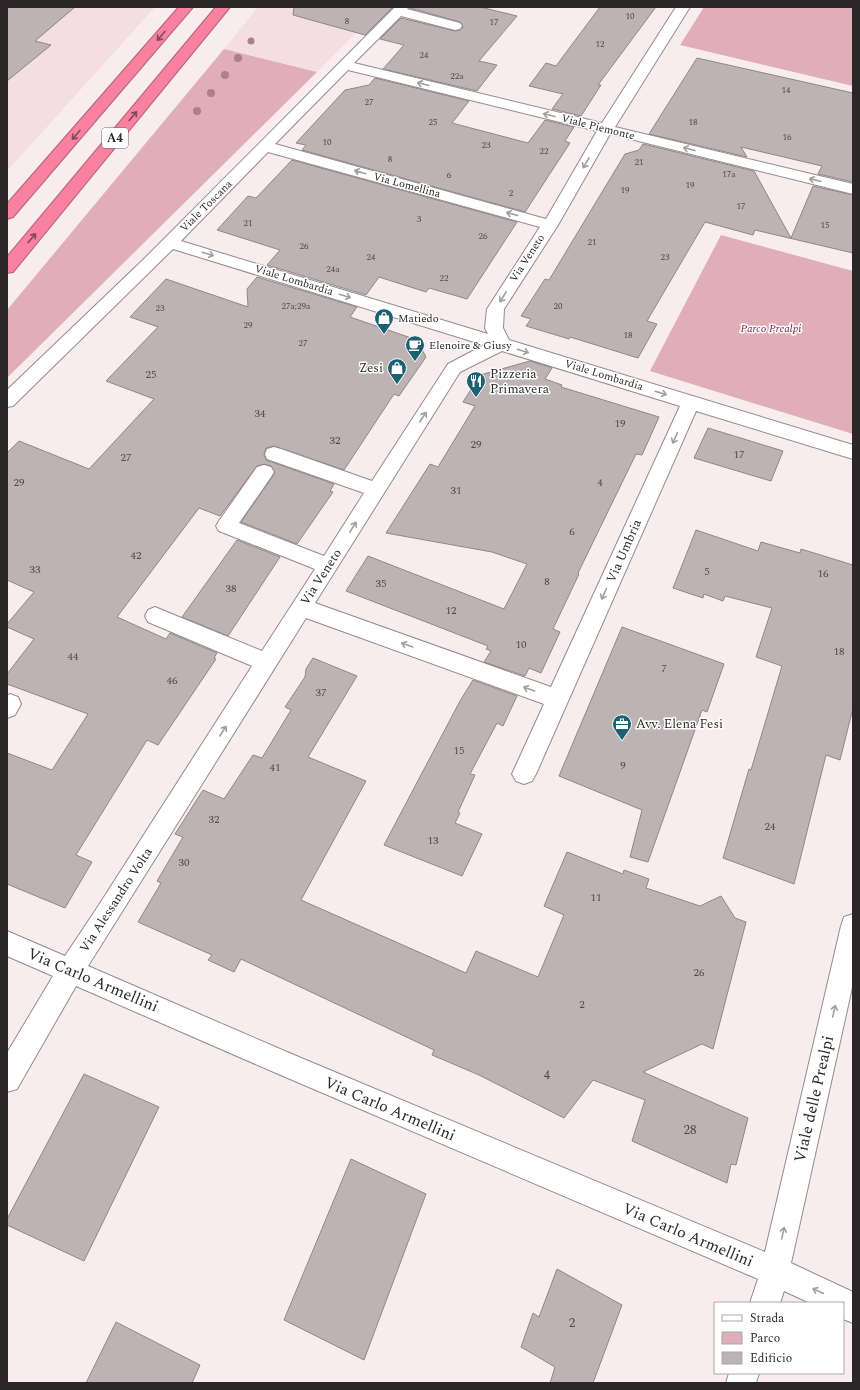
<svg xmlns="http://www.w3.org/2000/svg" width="860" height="1390" font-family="Spectral,serif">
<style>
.built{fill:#f3dee2}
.green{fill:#dfaeb7}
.building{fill:#beb3b4;stroke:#908587}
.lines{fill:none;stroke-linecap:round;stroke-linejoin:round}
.minor-casing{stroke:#958a8c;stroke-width:2}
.highway-casing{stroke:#b06275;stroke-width:2}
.minor{fill:#fff;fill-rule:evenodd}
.highway{fill:#f7819e;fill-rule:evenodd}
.tree{fill:#ae7f8c}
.oneway{stroke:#7d4b57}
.oneway2{stroke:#a09e9e}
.labels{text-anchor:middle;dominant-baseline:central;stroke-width:3;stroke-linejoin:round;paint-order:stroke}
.far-number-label{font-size:9px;fill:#504a4b}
.far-street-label{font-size:11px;fill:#2b2728;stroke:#fff}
.far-poi-label{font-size:11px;fill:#2b2728;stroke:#fff;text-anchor:start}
.far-park-label{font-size:11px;font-style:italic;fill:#72263c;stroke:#fff}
.number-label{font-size:11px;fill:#504a4b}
.shield{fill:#fff;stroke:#6b6868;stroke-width:1}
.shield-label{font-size:12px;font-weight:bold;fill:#2b2728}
.poi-label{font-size:13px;fill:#2b2728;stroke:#fff;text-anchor:start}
.street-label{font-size:13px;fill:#2b2728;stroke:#fff}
.near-number-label{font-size:13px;fill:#504a4b}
.near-street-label{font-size:16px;fill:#2b2728;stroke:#fff}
</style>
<rect width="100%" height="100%" fill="#f8ecee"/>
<g class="built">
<polygon points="7,7 155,7 7,171"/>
<polygon points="258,7 382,7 317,72 224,49"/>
</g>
<g class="green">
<polygon points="704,7 853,7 853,86 680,45"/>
<polygon points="224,49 317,72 7,378 7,310"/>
<polygon points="721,235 853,271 853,434 650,371"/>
</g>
<g class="building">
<polygon points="7,7 75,7 35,41 51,45 7,81"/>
<polygon points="294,7 393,7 365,35 293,15"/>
<polygon points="410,7 480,7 517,16 479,61 497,65 477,91 383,69 404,45 380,39 401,18 455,31 460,30 463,27 460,22 410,8"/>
<polygon points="600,7 656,7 598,85 601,85 581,116 552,109 563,94 529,86 546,63 556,66"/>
<polygon points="697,58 853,93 853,182 818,174 822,166 741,147 747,157 649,134"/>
<polygon points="375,78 469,101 452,123 528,143 545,120 574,127 565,141 570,143 525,212 302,150 306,145 296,143 345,90 369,85"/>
<polygon points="643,144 754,171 791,238 813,186 853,195 853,253 755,230 753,235 705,222 647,321 657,324 638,358 570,337 569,339 526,326 531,319 521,316 545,279 549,280 625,154 639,150"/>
<polygon points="292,160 517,222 467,299 429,288 426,292 379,277 366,295 267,265 280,250 217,230 248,196 256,198"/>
<polygon points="257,277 357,307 350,317 417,340 426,357 399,396 394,394 344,470 274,446 266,448 264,455 266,460 334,484 330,491 333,492 297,544 241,522 275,473 271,466 264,464 257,466 220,516 199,508 117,617 166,639 170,633 217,653 214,658 216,659 158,745 147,740 76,855 92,862 65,908 7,884 7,753 52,770 88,714 7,684 7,674 34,639 7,627 7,624 34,592 7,580 7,453 19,441 89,469 154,399 106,381 158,327 130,317 166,279 248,307 247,289"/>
<polygon points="530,361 552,368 545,379 562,385 561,387 659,417 642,455 636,454 578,573 579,574 553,629 560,632 541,673 529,668 525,676 484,662 491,651 486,649 488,646 346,591 368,556 504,609 527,564 492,552 386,533 430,464 438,467 475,406 463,402 480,375"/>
<polygon points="708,428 783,451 771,481 694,458"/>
<polygon points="696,530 758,551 761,542 800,553 801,549 853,565 853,708 840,760 826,755 794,884 723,858 749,769 751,770 782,666 756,657 772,608 725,596 723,601 704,594 703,598 673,588"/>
<polygon points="237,540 280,557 228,636 182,617"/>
<polygon points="622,627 724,664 707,712 702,710 648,862 630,857 642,810 559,776"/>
<polygon points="313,658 357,676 308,757 366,781 301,900 466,973 476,951 538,977 564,915 544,906 567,852 623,874 624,870 649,879 646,888 700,906 721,896 735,918 746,922 713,1049 702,1044 643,1072 748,1118 736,1165 731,1164 727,1183 632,1141 645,1100 593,1080 564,1118 479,1075 432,1055 434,1050 241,959 234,972 208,960 212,955 138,922 161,883 157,881 183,837 175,834 203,790 224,799 253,755 262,758 291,710 285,707 305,677 306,669"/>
<polygon points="473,680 517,696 503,726 497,723 470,774 475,775 458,812 460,813 455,823 482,834 462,876 384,845 460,701"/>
<polygon points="84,1074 159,1107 84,1261 7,1225 7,1219"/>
<polygon points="351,1159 426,1194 364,1360 284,1320"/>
<polygon points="557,1269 622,1305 593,1383 550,1383 555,1367 521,1347 533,1313 539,1317"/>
<polygon points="116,1322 200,1365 192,1383 86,1383"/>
</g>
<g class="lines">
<defs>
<g id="minor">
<path d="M395 7H409L407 9 460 23 462 26 460 29 455 30 401 16 354 63 602 123 676 7H690L615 127 853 184V194L610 134 558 225 504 309 503 328 509 340 853 445V459L696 411 536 774 532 781 524 784 516 781 512 774 544 704 306 618 88 966 294 1055 765 1252 841 926 844 917 853 914V983L791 1263 853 1292V1323L843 1319V1303H810L784 1291 780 1303H750L758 1279 276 1073 76 986 17 1089 7 1092V1053L53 976 7 956V931L65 956 97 908 252 666 148 622 145 616 148 610 155 607 162 610 262 651 315 569 219 531 216 526 219 521 257 467 264 465 271 467 274 472 271 477 239 523 324 556 364 493 267 459 265 454 267 449 274 447 281 449 372 481 448 364 484 345 173 249 13 406 7 407V390L146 257ZM348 70 597 131 546 219 275 144ZM268 152 540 227 487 309 485 328 488 334 181 241ZM502 351 680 406 551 687 315 603 460 372Z"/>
<polygon points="10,694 18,697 21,704 15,715 7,718 7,696"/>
<polygon points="729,1373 759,1373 756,1383 726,1383"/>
</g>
<g id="highway">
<polygon points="179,7 193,7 13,217 7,219 7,204"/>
<polygon points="216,7 230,7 13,272 7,273 7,257"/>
</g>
</defs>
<use href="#minor" class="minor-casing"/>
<use href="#highway" class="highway-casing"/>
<use href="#minor" class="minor"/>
<use href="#highway" class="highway"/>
</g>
<g class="tree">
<circle cx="251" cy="41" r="3.5"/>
<circle cx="238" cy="58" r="4"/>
<circle cx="225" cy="75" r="4"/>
<circle cx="211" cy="93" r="4"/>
<circle cx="197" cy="111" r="4"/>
</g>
<defs><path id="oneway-shaft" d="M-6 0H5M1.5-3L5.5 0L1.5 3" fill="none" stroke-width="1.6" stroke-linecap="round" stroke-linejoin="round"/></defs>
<g class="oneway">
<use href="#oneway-shaft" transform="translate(161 36) rotate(131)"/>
<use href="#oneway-shaft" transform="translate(133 116) rotate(-50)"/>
<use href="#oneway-shaft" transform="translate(76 135) rotate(131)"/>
<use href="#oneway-shaft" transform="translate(32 238) rotate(-50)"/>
</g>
<g class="oneway2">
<use href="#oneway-shaft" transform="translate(423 84) rotate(-166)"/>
<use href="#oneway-shaft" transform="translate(549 115) rotate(-166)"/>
<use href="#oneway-shaft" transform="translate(689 149) rotate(-166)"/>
<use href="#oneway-shaft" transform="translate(586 163) rotate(121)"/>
<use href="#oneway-shaft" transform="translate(360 172) rotate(-164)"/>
<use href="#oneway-shaft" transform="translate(815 180) rotate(-166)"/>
<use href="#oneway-shaft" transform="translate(512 214) rotate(-165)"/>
<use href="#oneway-shaft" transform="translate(208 254) rotate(17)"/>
<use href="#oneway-shaft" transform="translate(345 296) rotate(17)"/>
<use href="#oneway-shaft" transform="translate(503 297) rotate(122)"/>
<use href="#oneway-shaft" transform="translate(523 351) rotate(17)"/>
<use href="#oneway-shaft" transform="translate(661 393) rotate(17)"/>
<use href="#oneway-shaft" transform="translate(423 417) rotate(-57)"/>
<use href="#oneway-shaft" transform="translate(675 438) rotate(114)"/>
<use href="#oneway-shaft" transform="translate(353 527) rotate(-58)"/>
<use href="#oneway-shaft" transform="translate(604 594) rotate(114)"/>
<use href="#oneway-shaft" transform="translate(407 645) rotate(-160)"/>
<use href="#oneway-shaft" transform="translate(529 689) rotate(-160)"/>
<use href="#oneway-shaft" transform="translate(223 731) rotate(-57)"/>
<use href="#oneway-shaft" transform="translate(834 1011) rotate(-77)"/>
<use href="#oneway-shaft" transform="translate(783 1233) rotate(-77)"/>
<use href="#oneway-shaft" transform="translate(818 1291) rotate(-155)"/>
</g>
<defs>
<symbol id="shop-pin" viewBox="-11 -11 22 30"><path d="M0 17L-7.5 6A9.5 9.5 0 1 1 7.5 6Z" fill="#1a6171" stroke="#fff"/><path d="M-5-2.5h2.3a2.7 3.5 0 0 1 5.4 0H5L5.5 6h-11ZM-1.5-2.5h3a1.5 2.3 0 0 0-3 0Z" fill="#fff"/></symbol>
<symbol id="cafe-pin" viewBox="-11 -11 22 30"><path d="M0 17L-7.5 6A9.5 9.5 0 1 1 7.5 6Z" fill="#1a6171" stroke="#fff"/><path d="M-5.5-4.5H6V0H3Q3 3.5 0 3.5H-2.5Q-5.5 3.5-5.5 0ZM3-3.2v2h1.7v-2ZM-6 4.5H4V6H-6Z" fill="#fff"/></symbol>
<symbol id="restaurant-pin" viewBox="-11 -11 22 30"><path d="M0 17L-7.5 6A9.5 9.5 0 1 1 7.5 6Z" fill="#1a6171" stroke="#fff"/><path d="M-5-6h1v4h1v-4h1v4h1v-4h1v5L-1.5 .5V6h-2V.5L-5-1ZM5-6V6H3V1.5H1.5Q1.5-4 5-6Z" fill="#fff"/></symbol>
<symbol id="office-pin" viewBox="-11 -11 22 30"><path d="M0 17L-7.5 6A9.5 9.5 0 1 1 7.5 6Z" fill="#1a6171" stroke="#fff"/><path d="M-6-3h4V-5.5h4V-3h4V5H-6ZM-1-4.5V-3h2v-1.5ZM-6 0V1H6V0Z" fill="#fff"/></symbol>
</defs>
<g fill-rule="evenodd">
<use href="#shop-pin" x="373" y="307" width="22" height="30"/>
<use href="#cafe-pin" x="404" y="334" width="22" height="30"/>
<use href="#shop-pin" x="386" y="357" width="22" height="30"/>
<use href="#restaurant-pin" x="465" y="370" width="22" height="30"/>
<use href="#office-pin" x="611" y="713" width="22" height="30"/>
</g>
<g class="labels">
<g class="far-number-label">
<text x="630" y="16">10</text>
<text x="347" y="21">8</text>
<text x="494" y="22">17</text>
<text x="600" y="44">12</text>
<text x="424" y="55">24</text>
<text x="457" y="76">22a</text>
<text x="786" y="90">14</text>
<text x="369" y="102">27</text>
<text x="433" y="122">25</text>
<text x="693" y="122">18</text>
<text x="787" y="137">16</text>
<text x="327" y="142">10</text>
<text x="486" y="145">23</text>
<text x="544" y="151">22</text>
<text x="390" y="159">8</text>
<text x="639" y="162">21</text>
<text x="729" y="174">17a</text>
<text x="449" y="175">6</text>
<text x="690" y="185">19</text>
<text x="625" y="190">19</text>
<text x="511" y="193">2</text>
<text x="741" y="206">17</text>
<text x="419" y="219">3</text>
<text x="248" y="223">21</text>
<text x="825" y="225">15</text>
<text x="483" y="236">26</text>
<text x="592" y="242">21</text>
<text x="304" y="246">26</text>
<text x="371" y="257">24</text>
<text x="665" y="257">23</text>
<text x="333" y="269">24a</text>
<text x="444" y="278">22</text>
<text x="296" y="306">27a;29a</text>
<text x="558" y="306">20</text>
<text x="160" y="308">23</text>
<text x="248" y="325">29</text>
<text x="628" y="335">18</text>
<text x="303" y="343">27</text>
</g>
<g class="far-street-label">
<text transform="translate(598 127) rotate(14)">Viale Piemonte</text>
<text transform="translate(407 185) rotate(15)">Via Lomellina</text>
<text transform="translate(206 206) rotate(-45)">Viale Toscana</text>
<text transform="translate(527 258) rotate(-57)">Via Veneto</text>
<text transform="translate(294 280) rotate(17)">Viale Lombardia</text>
<text transform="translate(604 375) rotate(17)">Viale Lombardia</text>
</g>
<g class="far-poi-label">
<text x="398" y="318">Matiedo</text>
<text x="429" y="345">Elenoire &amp; Giusy</text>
</g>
<g class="far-park-label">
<text x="771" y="328">Parco Prealpi</text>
</g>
<g class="number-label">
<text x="151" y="374">25</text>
<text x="260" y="413">34</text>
<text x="620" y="423">19</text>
<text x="335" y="440">32</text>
<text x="476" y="444">29</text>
<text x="739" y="454">17</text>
<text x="126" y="457">27</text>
<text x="19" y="482">29</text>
<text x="600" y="482">4</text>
<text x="456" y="490">31</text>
<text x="572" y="531">6</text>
<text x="136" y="555">42</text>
<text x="35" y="569">33</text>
<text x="707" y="571">5</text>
<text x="823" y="573">16</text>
<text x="547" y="581">8</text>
<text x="381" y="583">35</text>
<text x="231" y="588">38</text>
<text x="451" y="610">12</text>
<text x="521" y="644">10</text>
<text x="839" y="651">18</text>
<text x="73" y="656">44</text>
<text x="664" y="668">7</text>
<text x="172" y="680">46</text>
<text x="321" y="692">37</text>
<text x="459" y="750">15</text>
<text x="623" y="765">9</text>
<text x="275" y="767">41</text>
<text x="214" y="819">32</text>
<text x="770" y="826">24</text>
<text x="433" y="840">13</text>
<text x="184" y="862">30</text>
<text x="596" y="897">11</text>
<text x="699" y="972">26</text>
<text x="582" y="1004">2</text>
</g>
<rect class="shield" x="102" y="128" width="26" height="20" rx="3"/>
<g class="shield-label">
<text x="115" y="138">A4</text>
</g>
<g class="poi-label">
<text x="383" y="368" text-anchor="end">Zesi</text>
<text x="490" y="374">Pizzeria<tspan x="490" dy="15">Primavera</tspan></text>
<text x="636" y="724">Avv. Elena Fesi</text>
</g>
<g class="street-label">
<text transform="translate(624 551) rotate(-66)">Via Umbria</text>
<text transform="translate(321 577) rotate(-57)">Via Veneto</text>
<text transform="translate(116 900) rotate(-57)">Via Alessandro Volta</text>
</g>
<g class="near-number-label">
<text x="547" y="1075">4</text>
<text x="690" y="1130">28</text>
<text x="572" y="1323">2</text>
</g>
<g class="near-street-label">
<text transform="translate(93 980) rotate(23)">Via Carlo Armellini</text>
<text transform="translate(814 1099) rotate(-77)">Viale delle Prealpi</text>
<text transform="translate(390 1109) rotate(23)">Via Carlo Armellini</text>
<text transform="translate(688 1235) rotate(23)">Via Carlo Armellini</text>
</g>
</g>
<rect width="860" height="1390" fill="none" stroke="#2b2728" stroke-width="16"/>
<rect x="714" y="1302" width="130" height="72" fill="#ffffff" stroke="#aaa9a9"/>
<rect x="722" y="1315" width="20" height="6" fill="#ffffff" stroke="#aaa9a9"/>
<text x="750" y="1322" font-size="12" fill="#2b2728">Strada</text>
<rect x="722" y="1332" width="20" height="12" fill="#dfaeb7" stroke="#aaa9a9"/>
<text x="750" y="1342" font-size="12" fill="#2b2728">Parco</text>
<rect x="722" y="1352" width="20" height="12" fill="#beb3b4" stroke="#aaa9a9"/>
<text x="750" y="1362" font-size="12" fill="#2b2728">Edificio</text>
</svg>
